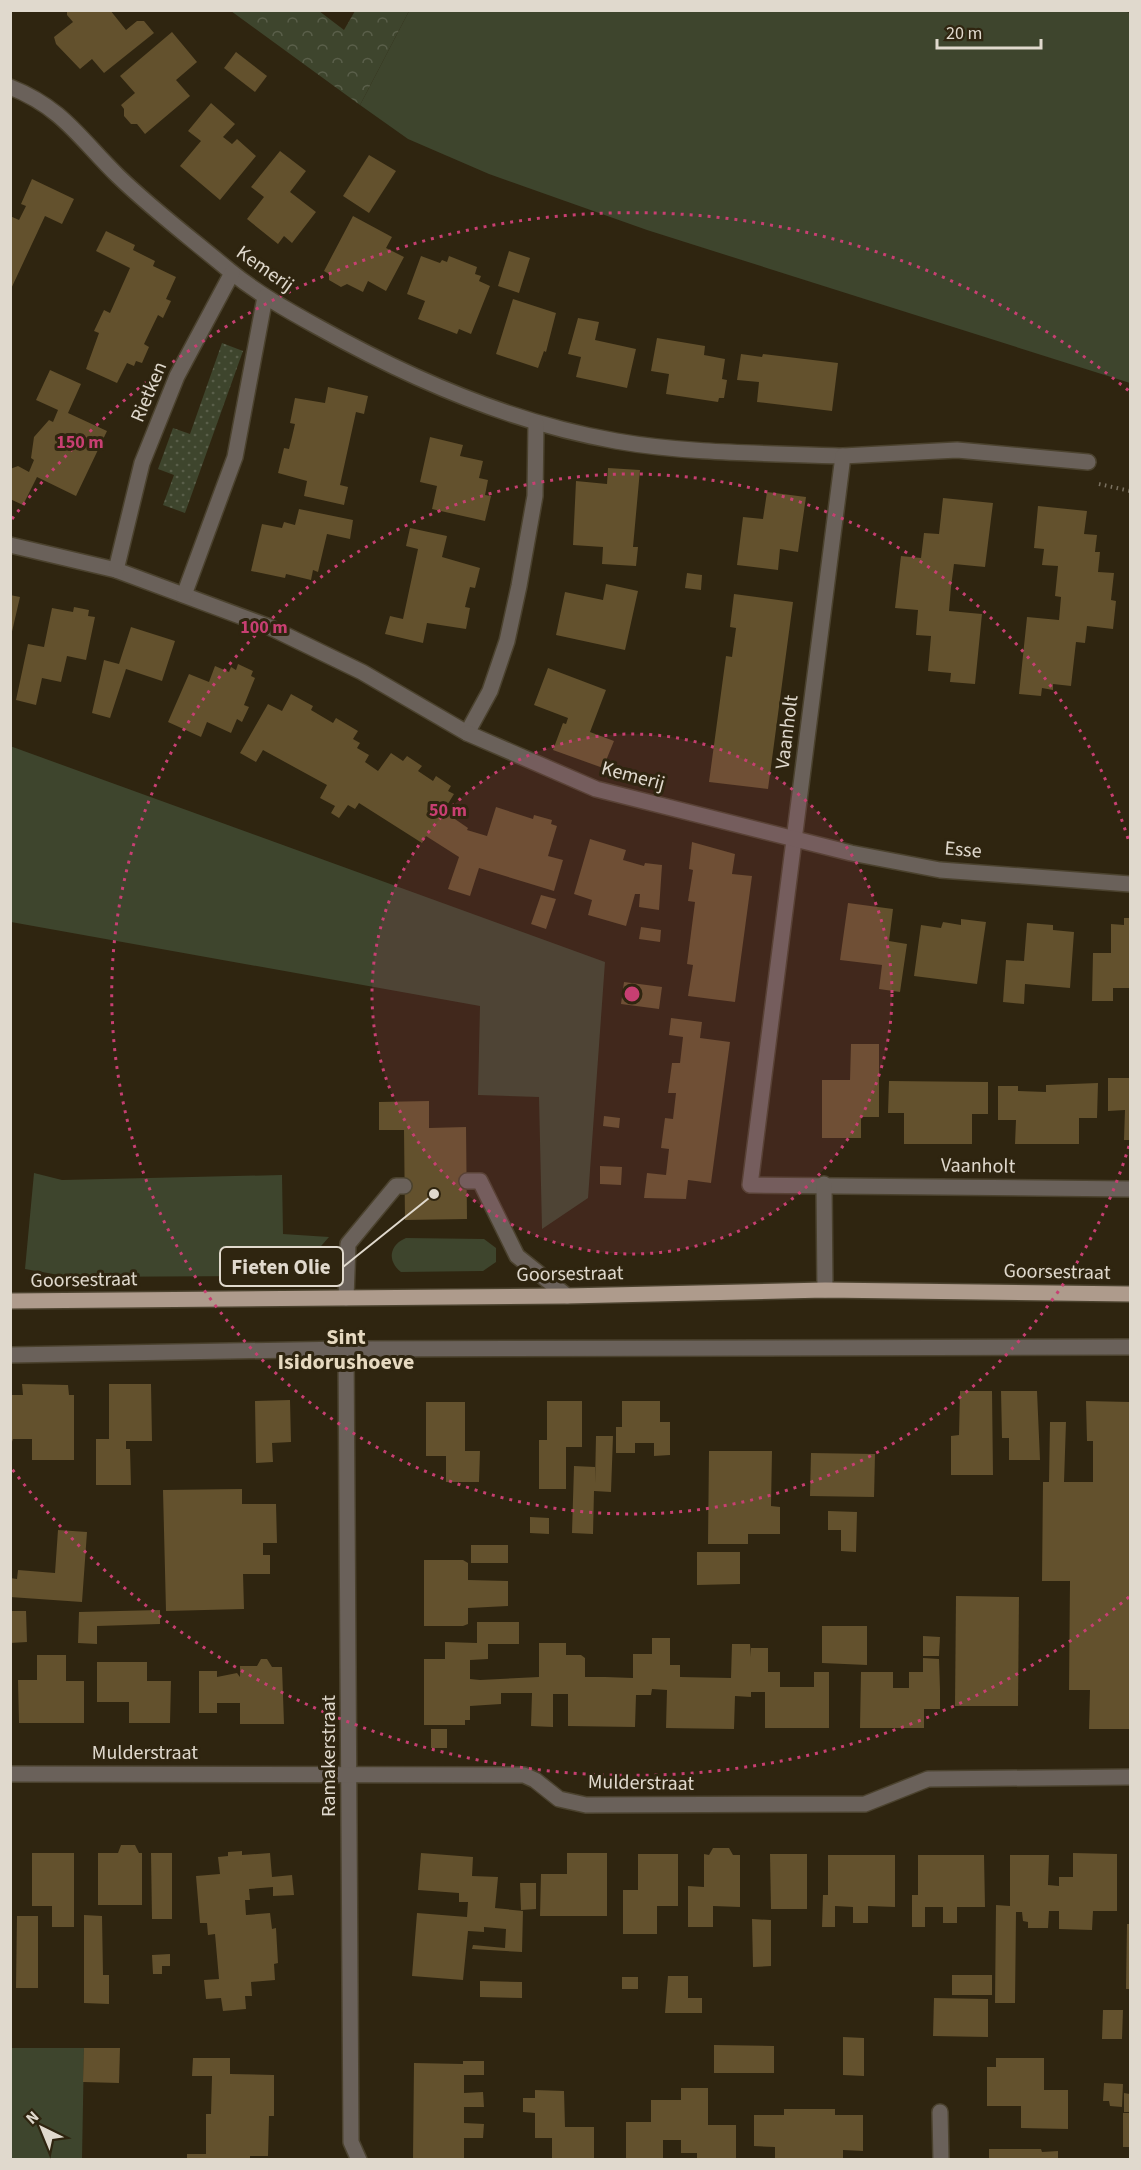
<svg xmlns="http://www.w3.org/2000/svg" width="1141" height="2170" font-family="'Source Sans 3',sans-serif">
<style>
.green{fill:#3e452d}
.forest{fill:url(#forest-crowns)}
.park{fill:url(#park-dots)}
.building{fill:#63512d}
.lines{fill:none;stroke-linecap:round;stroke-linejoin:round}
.service-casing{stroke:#4b422e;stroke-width:18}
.minor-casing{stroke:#4b422e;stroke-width:18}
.primary-casing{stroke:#4b422e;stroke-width:18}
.path{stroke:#7a7160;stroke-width:4;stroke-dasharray:1.5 4.5;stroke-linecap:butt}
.service{stroke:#6a615a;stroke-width:15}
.minor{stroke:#6a615a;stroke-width:15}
.primary{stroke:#ae9b8c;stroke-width:15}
.ring{fill:none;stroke:#c83f72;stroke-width:3;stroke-dasharray:3 6}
.labels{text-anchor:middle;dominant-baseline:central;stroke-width:6;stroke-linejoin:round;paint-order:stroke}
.street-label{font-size:20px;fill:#e0d9cd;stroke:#2f2510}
.quarter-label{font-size:22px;font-weight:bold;fill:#e6d9c0;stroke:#2f2510}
.centre{fill:#c83f72;stroke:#2f2510;stroke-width:3}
.ring-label{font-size:18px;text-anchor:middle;font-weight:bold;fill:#c83f72;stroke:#2f2510;stroke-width:6;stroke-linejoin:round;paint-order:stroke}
.leader{fill:none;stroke:#e0d9cd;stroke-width:2}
.callout-dot{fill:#e0d9cd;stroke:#2f2510;stroke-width:2}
.callout{fill:#2f2510;stroke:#e0d9cd;stroke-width:2}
.callout-label{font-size:21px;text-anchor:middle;font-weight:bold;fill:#e0d9cd}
</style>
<defs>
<pattern id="forest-crowns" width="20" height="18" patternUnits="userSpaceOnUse" patternTransform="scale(1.5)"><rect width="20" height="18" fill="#3e452d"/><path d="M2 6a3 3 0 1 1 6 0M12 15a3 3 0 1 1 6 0" fill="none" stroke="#5a5f4a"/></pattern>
<pattern id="park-dots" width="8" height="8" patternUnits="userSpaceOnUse" patternTransform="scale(1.5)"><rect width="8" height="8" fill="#3e452d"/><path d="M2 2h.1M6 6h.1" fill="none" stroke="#5a5f4a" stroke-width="1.8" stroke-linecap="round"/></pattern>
</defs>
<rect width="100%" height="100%" fill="#2f2510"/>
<g class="green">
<polygon points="1121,10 1130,13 1130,383 647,230 489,174 408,139 360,105 409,11"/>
<polygon points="10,746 605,962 588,1198 542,1229 539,1097 478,1095 480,1006 11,922"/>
<polygon points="34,1173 62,1180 282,1175 283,1234 329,1237 308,1261 278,1276 70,1277 25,1269"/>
<path d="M406 1238 484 1239 496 1248V1262L483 1271 401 1272C387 1261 389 1245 406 1238Z"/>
<polygon points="11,2048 84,2048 82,2159 11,2160"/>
</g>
<polygon class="forest" points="231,11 319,11 344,30 355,11 409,11 360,105"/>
<polygon class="park" points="222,343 243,351 185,513 163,505 174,475 158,469 173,428 190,434"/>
<g class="building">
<polygon points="67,10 110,10 126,30 137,21 144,21 154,33 104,73 92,59 80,69 56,44 54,37 73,22 67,15"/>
<polygon points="172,32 197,62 176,80 190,96 145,134 137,124 131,124 124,116 124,109 121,105 135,93 120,76"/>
<polygon points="236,52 267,76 255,92 224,68"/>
<polygon points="211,103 235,124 223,137 232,144 237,139 256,156 220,200 180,166 201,141 188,131"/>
<polygon points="280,151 306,171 290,192 316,212 292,243 284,236 278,244 247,219 264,197 251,187"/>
<polygon points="369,155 396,171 369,213 343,196"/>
<polygon points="32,179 74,199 62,224 45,216 10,291 10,216 19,220 26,206 21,204"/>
<polygon points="353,216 392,237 386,248 404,257 386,291 368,281 363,292 347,284 341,287 329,280 329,274 324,271"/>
<polygon points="106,231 135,245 133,250 155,261 153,266 176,277 166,299 171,301 163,318 158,315 144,344 149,347 142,363 136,361 134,366 127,363 117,383 86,369 99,333 94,331 104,310 110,313 130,268 96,251"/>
<polygon points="509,251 530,258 519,293 498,286"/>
<polygon points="421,256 440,263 442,260 447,262 449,256 477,267 475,274 481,276 479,281 490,286 471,334 459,329 457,334 418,319 425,301 407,294"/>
<polygon points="513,299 556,313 546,352 544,351 538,368 496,354"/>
<polygon points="578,318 599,322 595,340 636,349 627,388 576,377 581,357 568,354"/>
<polygon points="657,338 705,346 704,355 725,359 722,379 727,380 724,398 719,398 718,402 666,394 669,374 651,371"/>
<polygon points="741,354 762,357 763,354 838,363 832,411 757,402 759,382 737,380"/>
<polygon points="50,370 81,384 68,413 107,431 76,496 37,477 23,505 10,499 10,469 18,466 29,472 34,460 31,458 34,437 49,420 53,422 58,410 36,400"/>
<polygon points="328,387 368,396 364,414 356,412 340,485 348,487 344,505 304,496 307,481 278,473 284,448 289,449 292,437 295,424 290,423 295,398 325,403"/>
<polygon points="430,437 463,445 460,456 483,461 479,478 488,480 485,495 491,496 485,521 432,509 437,486 420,482"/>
<polygon points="608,468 640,470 633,547 638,547 636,566 602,564 603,547 573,545 576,481 607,484"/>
<polygon points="767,492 806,497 798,552 780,549 778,570 737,565 743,517 763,519"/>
<polygon points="943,498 993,503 985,567 954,564 951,587 949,611 982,614 975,684 950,682 951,673 928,671 931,636 916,635 918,610 895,608 901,556 921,558 924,533 939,534"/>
<polygon points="1038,506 1087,511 1084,534 1097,535 1095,552 1100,552 1098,572 1114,573 1111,600 1116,601 1113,629 1087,626 1085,643 1076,642 1071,686 1053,684 1053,690 1042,688 1041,696 1019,694 1027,617 1059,620 1061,597 1055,596 1058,566 1042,565 1044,549 1034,548"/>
<polygon points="299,509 353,520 350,539 327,534 318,572 313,570 311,580 286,574 285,578 251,571 262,524 282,528 284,522 295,525"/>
<polygon points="410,528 447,536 442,557 480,568 475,588 470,587 465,607 470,608 466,629 427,623 423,643 385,634 390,616 403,619 418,549 406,546"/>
<polygon points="687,573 702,575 701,590 685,588"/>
<polygon points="606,584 638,591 625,650 556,635 565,592 603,600"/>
<polygon points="734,594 793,602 768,789 709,782 726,656 732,657 736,628 730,627"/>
<polygon points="10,595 20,597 11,636 10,636"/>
<polygon points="74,607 89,610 88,616 95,617 86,660 67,656 61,682 42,678 36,705 16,700 28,644 44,647 52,608 73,612"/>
<polygon points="131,627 175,641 162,681 126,669 110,718 92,713 104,660 119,664"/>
<polygon points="238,664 253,671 251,676 255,678 244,705 249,707 242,722 237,719 231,733 207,722 201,737 168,722 189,674 209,682 215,666 229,672 231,667 236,670"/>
<polygon points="548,668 606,690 590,732 614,741 603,768 553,750 563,723 566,724 568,718 534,705"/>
<polygon points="291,694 313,706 311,710 333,723 336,718 358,731 353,739 360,743 357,748 369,755 365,762 378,771 391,753 403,761 407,756 422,766 418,771 433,781 436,776 451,786 448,791 454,794 446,807 455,813 452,817 468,828 467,830 487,836 496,807 533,819 534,815 552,820 551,824 557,826 548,856 563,860 554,891 479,868 470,896 448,889 459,857 426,836 422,843 359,803 355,809 348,805 339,818 331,813 335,806 320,798 327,785 263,750 256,762 240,753 268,704 282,711"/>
<polygon points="590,839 626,850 623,860 644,866 645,863 662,865 659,910 639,907 640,894 635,894 626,926 588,915 592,900 574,894"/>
<polygon points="692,842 735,854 732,874 752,876 735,1002 688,996 693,965 687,964 695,902 688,901 693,870 689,869"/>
<polygon points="541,895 556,899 546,929 531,924"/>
<polygon points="848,903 893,909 889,941 907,944 900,992 879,989 882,965 840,960"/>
<polygon points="1124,918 1130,918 1130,988 1113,988 1113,1001 1092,1001 1093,953 1111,953 1111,924 1124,925"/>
<polygon points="961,919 986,922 977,984 914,976 921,925 941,928 943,922 961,925"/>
<polygon points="1027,923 1053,925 1053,930 1074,932 1070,988 1025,984 1024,1004 1003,1002 1006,960 1024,961"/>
<polygon points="641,927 661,930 660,942 639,939"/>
<polygon points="624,982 662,987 659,1009 621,1004"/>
<polygon points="671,1018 702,1022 700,1038 730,1042 711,1183 688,1180 686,1199 644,1198 647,1173 666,1175 669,1149 661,1148 665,1118 673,1119 676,1093 668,1093 672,1063 680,1063 683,1037 669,1035"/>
<polygon points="851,1044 879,1044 879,1117 861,1117 861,1138 822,1138 822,1080 850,1080"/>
<polygon points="1108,1078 1130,1078 1130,1140 1124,1140 1125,1110 1108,1111"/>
<polygon points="889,1081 988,1082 988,1114 972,1114 972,1144 904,1144 904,1113 888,1113"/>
<polygon points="1098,1083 1097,1118 1079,1118 1079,1144 1015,1144 1016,1120 998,1120 998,1086 1018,1086 1018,1091 1046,1092 1046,1085"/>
<polygon points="429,1101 429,1128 466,1127 467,1219 405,1220 404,1130 379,1130 379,1102"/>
<polygon points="604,1116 620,1118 619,1128 603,1126"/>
<polygon points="600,1166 622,1167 621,1185 600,1184"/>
<polygon points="22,1384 68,1385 69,1395 74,1395 74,1460 32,1460 32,1439 13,1439 10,1447 10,1395 23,1395"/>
<polygon points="109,1384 151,1384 152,1441 126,1441 126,1449 130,1449 131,1485 96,1485 96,1439 109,1439"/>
<polygon points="960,1391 992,1391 993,1475 951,1475 951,1436 959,1435"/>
<polygon points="1001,1391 1037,1391 1040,1460 1009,1460 1009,1438 1002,1438"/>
<polygon points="290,1400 291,1442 272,1443 273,1462 256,1463 255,1401"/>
<polygon points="547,1401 582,1401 582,1447 566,1447 566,1489 539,1489 539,1440 547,1440"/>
<polygon points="622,1401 660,1401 660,1422 670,1422 670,1455 654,1456 654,1443 635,1443 635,1453 616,1453 616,1427 622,1427"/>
<polygon points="1086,1401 1130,1402 1130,1729 1089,1729 1090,1690 1069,1690 1070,1581 1042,1581 1043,1482 1049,1482 1050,1422 1066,1422 1064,1482 1093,1482 1093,1441 1087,1441"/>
<polygon points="426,1402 465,1402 465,1451 480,1451 479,1482 446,1482 446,1456 426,1456"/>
<polygon points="596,1436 613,1436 611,1492 594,1491 593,1534 572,1533 574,1466 595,1467 595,1483"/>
<polygon points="709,1451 772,1451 771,1506 780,1507 780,1534 748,1534 748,1544 708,1544"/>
<polygon points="811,1453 875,1454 874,1497 810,1496"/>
<polygon points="242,1489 242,1504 276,1504 277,1543 263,1543 263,1555 270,1555 270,1574 243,1574 244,1609 166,1611 163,1490"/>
<polygon points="828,1511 857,1512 856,1552 841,1551 841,1530 828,1530"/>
<polygon points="530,1517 549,1518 549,1534 530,1533"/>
<polygon points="58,1530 87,1532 82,1602 10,1597 10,1578 17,1579 18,1570 55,1573"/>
<rect x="471" y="1545" width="37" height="18"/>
<polygon points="697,1552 740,1552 740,1584 697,1585"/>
<polygon points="424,1560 463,1560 468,1563 468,1580 508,1581 508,1606 468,1608 468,1624 463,1626 424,1626"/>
<polygon points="956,1596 1019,1597 1018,1706 955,1706"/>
<polygon points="160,1610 160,1624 97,1626 97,1644 78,1643 79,1612"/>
<polygon points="10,1611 26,1611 27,1642 10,1643"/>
<polygon points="477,1622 519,1622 519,1644 488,1644 488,1659 470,1660 470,1679 480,1680 539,1677 539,1643 566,1643 566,1655 581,1655 585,1658 585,1677 605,1677 633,1678 633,1654 652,1654 652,1638 670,1638 670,1665 680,1665 680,1677 731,1678 732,1644 750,1644 751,1657 751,1648 768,1648 768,1672 780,1672 780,1687 814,1687 814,1672 829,1672 829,1728 765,1728 765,1692 751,1692 751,1697 735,1696 734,1729 666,1728 667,1690 652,1689 651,1695 636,1695 635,1727 568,1726 568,1694 553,1694 553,1727 531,1726 532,1693 501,1693 501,1704 470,1706 470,1720 465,1720 465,1725 424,1725 424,1659 445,1659 445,1642 477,1643"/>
<polygon points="822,1626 867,1626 867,1665 822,1663"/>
<polygon points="923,1636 940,1637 939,1656 923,1656"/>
<polygon points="37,1655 66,1655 66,1681 84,1681 84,1723 19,1723 18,1680 37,1680"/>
<polygon points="923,1658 939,1659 940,1690 940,1709 924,1709 924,1728 860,1728 861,1672 893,1672 893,1688 909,1688 909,1672 923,1672"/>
<polygon points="261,1659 267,1659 272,1667 282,1667 284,1724 240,1724 240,1703 217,1703 217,1713 199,1713 199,1671 217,1671 217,1677 237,1673 240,1677 240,1666 257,1666"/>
<polygon points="97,1662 147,1662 147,1681 171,1681 170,1723 129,1723 129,1702 97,1702"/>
<rect x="431" y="1729" width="16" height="19"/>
<polygon points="121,1845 135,1845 139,1853 142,1853 142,1905 98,1905 98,1853 118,1853"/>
<polygon points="713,1848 729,1848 733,1855 740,1855 740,1907 713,1906 713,1927 688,1927 688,1886 704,1887 704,1854 709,1855"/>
<polygon points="242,1851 242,1855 270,1853 272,1877 292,1875 294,1895 273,1896 273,1887 249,1889 250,1900 245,1900 246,1915 270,1913 272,1929 276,1928 278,1963 274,1964 275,1980 251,1982 252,1996 245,1996 246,2009 223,2011 221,1998 206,1999 204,1980 219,1979 215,1934 208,1935 207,1923 200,1923 196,1876 220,1874 218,1857 228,1856 228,1852"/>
<polygon points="32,1853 74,1853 74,1927 52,1927 52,1906 32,1906"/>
<polygon points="151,1853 172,1853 172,1919 152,1919"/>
<polygon points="421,1853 473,1857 472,1876 498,1877 495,1908 523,1911 522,1952 472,1949 473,1945 505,1948 506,1929 484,1927 484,1932 468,1931 463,1980 412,1976 417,1913 467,1917 468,1902 459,1902 459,1893 418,1890"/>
<polygon points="567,1853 607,1853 607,1916 540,1916 541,1874 567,1874"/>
<polygon points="1073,1853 1117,1854 1117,1911 1093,1911 1092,1930 1059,1929 1059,1911 1049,1911 1048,1928 1028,1928 1028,1922 1023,1921 1022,1912 1016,1912 1015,2003 995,2003 996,1905 1010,1906 1010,1855 1049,1855 1048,1885 1059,1886 1059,1877 1073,1877"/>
<polygon points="638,1854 678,1854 678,1906 657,1906 657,1934 623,1934 623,1890 638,1890"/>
<polygon points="770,1854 807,1854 807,1909 771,1909"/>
<polygon points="828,1855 895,1855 895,1907 868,1906 868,1923 853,1923 853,1907 835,1906 835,1927 822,1927 823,1895 828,1895"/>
<polygon points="918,1855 984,1855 985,1907 957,1907 957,1923 943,1923 943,1907 925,1907 925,1927 912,1927 912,1895 918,1895"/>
<polygon points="520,1883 536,1883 536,1909 521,1910"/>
<polygon points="84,1915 102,1916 103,1975 109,1975 109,2004 84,2003"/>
<polygon points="17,1916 38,1916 38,1988 16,1988"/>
<polygon points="752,1919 771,1920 771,1966 753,1967"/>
<polygon points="1127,1924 1130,1924 1130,1989 1126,1989"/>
<polygon points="170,1954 170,1966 162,1966 162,1974 153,1974 152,1955"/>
<rect x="952" y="1975" width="40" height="20"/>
<polygon points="668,1976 688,1976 688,1998 702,1998 702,2013 665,2013"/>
<rect x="622" y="1977" width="16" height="12"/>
<polygon points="480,1981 522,1982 522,1998 480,1997"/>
<polygon points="934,1998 988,1999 988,2037 933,2036"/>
<polygon points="1103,2010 1123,2010 1122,2039 1102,2039"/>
<polygon points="843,2037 864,2038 864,2076 843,2075"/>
<polygon points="714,2045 774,2046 774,2073 714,2073"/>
<polygon points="84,2048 120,2048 119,2083 83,2082"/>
<polygon points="193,2058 230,2058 230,2074 274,2075 274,2116 269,2116 268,2156 250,2156 250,2160 187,2160 187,2154 206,2154 206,2114 211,2114 212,2076 192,2076"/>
<polygon points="996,2058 1044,2058 1044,2090 1068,2090 1068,2129 1021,2128 1021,2106 987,2106 987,2067 996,2067"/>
<polygon points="463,2061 484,2061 484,2075 464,2075 464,2093 483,2092 484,2107 464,2107 464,2123 484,2124 483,2138 464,2138 464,2159 413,2159 414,2063 463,2064"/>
<polygon points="1104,2083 1123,2084 1122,2107 1110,2106 1109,2101 1103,2101"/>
<polygon points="681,2088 708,2088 708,2125 736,2125 736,2160 697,2160 697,2153 681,2153 681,2140 663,2140 663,2160 626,2160 626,2122 651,2122 651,2100 681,2100"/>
<polygon points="535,2090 564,2091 565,2127 594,2127 594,2160 552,2160 552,2138 535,2138 535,2113 523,2112 523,2098 535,2098"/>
<polygon points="1124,2093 1130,2094 1130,2112 1124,2112"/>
<polygon points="784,2109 835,2109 835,2115 863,2115 863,2151 843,2150 843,2160 775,2160 775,2147 754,2146 754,2115 784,2115"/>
<rect x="1123" y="2113" width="7" height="34"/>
<polygon points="989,2149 1041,2149 1042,2152 1058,2151 1058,2160 989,2160"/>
</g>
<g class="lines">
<defs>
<g id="service">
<polyline points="467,1181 480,1181 517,1256 567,1296"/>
<polyline points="346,1298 348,1244 396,1186 404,1186"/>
</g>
<g id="minor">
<path d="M10 87C63 108 80 139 118 176 153 210 193 240 230 271 257 293 287 310 318 327 409 378 513 423 616 441 690 454 768 453 843 456"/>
<polyline points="1088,462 957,450 843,456 750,1185 1130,1189"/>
<polyline points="10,545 116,570 267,626 362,672 467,733 490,691 507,641 519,586 535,496 536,423"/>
<polyline points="116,570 142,463 177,376 232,273"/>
<polyline points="184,595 235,457 265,297"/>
<polyline points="467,733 596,789 851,853 940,870 1130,884"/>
<polyline points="824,1184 825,1290"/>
<polyline points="346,1349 351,2142 359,2160"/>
<polyline points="10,1355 346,1349 1130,1347"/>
<polyline points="10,1774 524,1775 535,1780 559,1799 586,1805 865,1804 928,1779 1130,1777"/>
<polyline points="940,2112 941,2160"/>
</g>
<polyline id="primary" points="10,1301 567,1296 825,1290 1130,1294"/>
</defs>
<use href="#service" class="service-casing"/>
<use href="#minor" class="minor-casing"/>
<use href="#primary" class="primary-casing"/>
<polyline class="path" points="1099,484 1130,491"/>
<use href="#service" class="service"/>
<use href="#minor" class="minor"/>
<use href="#primary" class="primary"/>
</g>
<circle cx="632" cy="994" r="260" fill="#c83f72" fill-opacity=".12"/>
<g class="ring">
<circle cx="632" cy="994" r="260"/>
<path d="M1129 1146A520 520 0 1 1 1129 842"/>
<path d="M1129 1597A781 781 0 0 1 12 1469M12 519A781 781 0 0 1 1129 391"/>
</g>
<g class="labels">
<g class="street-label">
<text transform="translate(265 269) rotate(35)">Kemerij</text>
<text transform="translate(149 392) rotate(-67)">Rietken</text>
<text transform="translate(787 732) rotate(-83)">Vaanholt</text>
<text transform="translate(633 776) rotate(15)">Kemerij</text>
<text transform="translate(963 850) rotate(5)">Esse</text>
<text transform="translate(978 1166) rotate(1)">Vaanholt</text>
<text transform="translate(1057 1272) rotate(1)">Goorsestraat</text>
<text transform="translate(570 1274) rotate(-1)">Goorsestraat</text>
<text transform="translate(84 1280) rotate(-1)">Goorsestraat</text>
<text x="145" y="1753">Mulderstraat</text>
<text transform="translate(329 1756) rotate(-90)">Ramakerstraat</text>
<text transform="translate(641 1783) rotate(1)">Mulderstraat</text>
</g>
<g class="quarter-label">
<text x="346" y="1337">Sint<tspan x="346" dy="25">Isidorushoeve</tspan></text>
</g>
</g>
<circle cx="632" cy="994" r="9" class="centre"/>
<g class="ring-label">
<text x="80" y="448">150 m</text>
<text x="264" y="633">100 m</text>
<text x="448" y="816">50 m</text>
</g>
<path class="leader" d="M434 1194L343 1267"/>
<circle class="callout-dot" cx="434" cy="1194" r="6"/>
<rect class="callout" x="220" y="1247" width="123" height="39" rx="6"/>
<g class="callout-label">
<text x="281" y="1274">Fieten Olie</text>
</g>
<rect width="1141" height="2170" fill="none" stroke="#e0d9cd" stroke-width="24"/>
<g transform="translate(42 2128) rotate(317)" stroke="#2f2510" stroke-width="4.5" paint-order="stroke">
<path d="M0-4.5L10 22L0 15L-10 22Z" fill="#e0d9cd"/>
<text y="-9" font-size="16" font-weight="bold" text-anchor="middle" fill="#e0d9cd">N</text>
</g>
<path d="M937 39v9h104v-9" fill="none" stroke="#e0d9cd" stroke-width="3"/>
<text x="946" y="39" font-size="18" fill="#e0d9cd" stroke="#2f2510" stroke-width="4.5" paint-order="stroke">20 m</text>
</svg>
